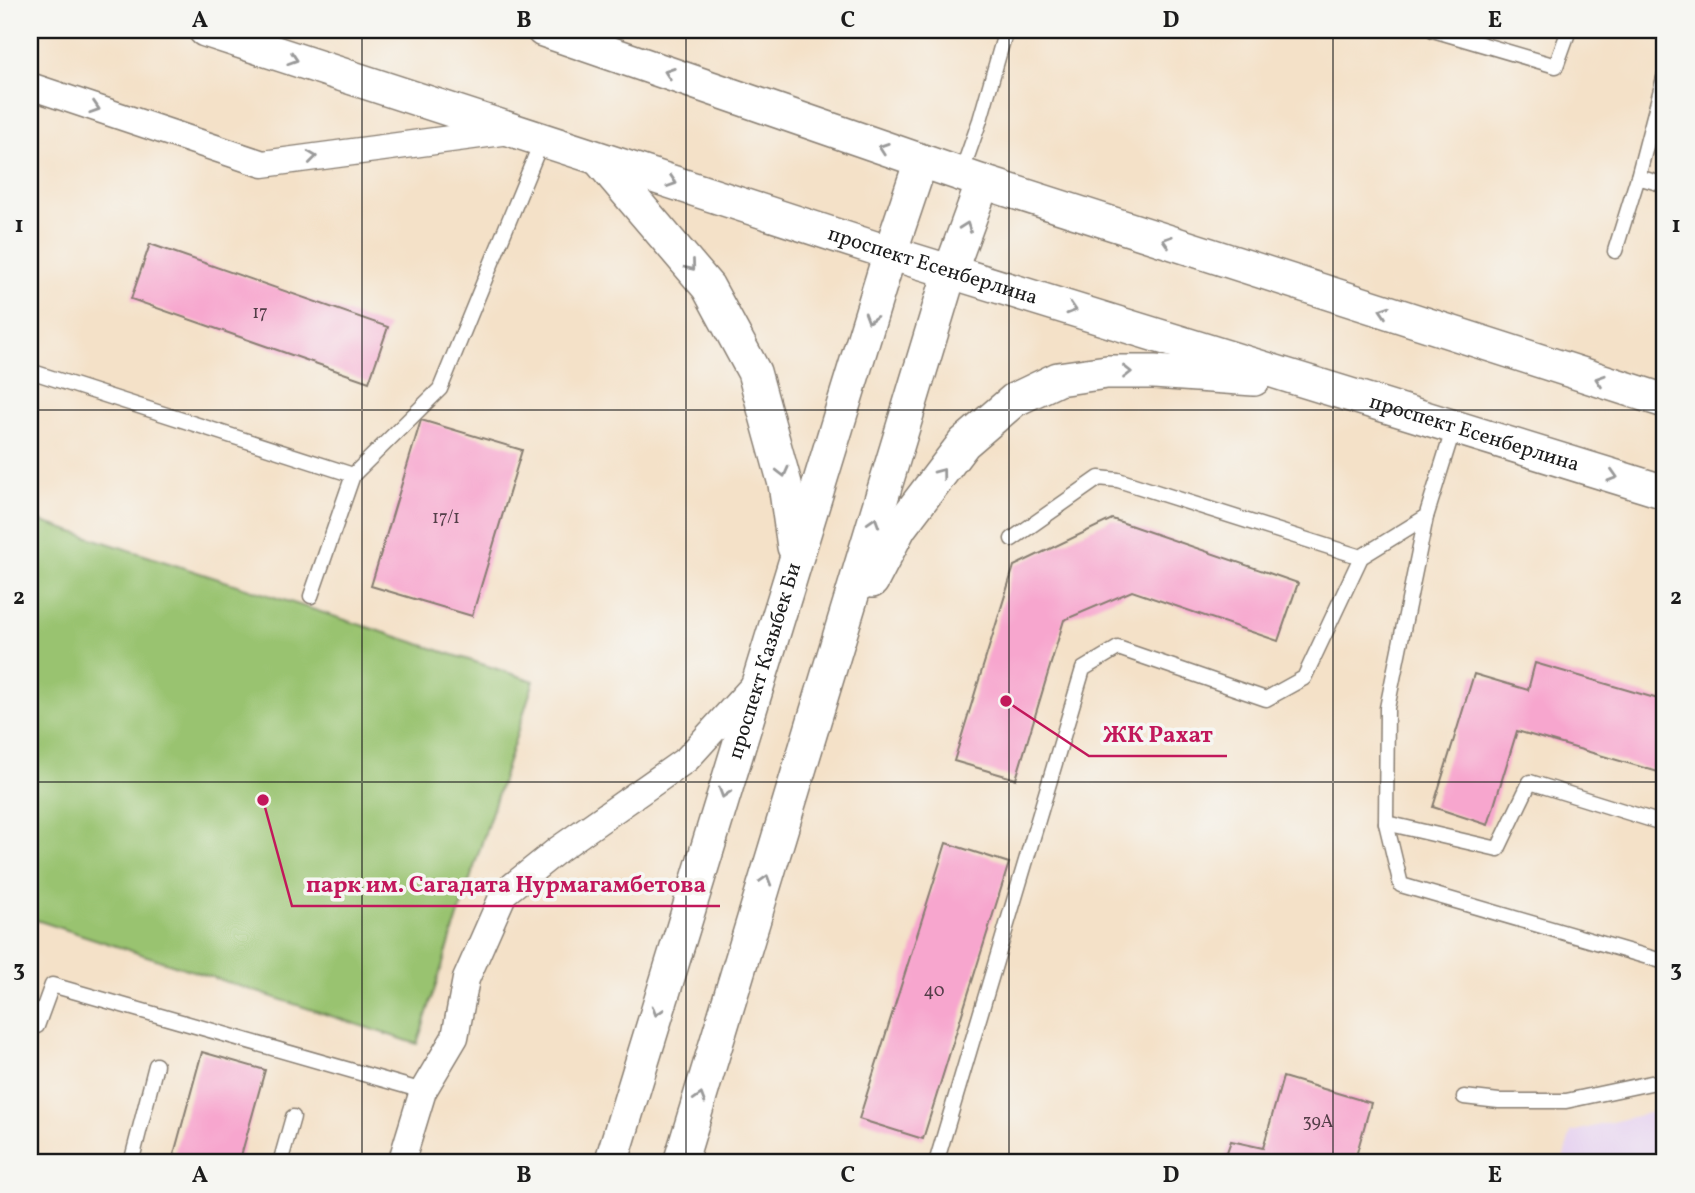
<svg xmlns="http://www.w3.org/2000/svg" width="1695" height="1193" font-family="Vollkorn,serif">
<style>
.built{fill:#e6d2f0}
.green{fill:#99c370;stroke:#5a7046;stroke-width:2}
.building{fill:#f7a6ce}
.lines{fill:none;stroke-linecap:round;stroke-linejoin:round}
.service-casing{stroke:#887e72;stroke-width:17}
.minor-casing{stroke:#887e72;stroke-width:29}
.tertiary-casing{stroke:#887e72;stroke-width:36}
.service{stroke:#fff;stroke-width:14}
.minor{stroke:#fff;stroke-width:26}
.tertiary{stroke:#fff;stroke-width:33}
.oneway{stroke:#999}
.grid{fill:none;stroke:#1c1c1c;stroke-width:2;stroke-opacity:0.55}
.labels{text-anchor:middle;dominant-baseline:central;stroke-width:7;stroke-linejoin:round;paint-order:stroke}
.number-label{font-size:18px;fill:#533e48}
.street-label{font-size:21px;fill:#1c1c1c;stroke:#f6f6f2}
.leader{fill:none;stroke:#c2185b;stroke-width:2.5}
.callout-dot{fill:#c2185b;stroke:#f6f6f2;stroke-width:2.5}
.callout-label{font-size:23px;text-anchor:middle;font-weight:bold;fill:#c2185b;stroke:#f6f6f2;stroke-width:7;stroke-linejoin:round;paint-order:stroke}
.neatline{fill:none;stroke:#1c1c1c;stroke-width:2.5}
.grid-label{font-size:23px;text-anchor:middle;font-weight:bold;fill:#1c1c1c}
</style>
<rect width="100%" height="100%" fill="#f6f6f2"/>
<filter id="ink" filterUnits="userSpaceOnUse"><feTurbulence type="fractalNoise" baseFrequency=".0143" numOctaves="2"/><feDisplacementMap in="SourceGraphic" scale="14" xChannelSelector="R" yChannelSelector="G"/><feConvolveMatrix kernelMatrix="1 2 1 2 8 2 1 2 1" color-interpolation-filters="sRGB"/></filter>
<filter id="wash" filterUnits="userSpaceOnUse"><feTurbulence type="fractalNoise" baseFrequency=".00686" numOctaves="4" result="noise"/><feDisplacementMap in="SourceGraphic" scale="28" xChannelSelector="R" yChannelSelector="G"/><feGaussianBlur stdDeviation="1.57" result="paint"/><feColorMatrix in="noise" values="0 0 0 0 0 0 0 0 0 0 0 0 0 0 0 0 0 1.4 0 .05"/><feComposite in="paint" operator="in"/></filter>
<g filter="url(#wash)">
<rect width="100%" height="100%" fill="#f4e1c8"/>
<polygon class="built" points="1665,1109 1665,1163 1562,1163 1571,1132"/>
<polygon class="green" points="30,518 534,681 417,1044 30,918"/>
<g id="blocks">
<g class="building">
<polygon points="150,244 388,327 369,382 131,299"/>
<polygon points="421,420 522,450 472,616 371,586"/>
<polygon points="1112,519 1298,583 1278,641 1132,591 1064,620 1016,779 954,761 1014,566"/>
<polygon points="1535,663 1665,701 1665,774 1517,731 1488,825 1433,807 1474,674 1528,690"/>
<polygon points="946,843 1009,863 923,1139 859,1119"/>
<polygon points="202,1052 265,1070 239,1163 205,1163 174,1154"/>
<polygon points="1283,1077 1371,1103 1354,1163 1223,1163 1231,1141 1263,1148"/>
</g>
</g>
</g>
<g filter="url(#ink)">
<use href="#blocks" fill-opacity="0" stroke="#887e72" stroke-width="2"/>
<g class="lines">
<defs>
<g id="service">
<polyline points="1433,30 1556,66 1569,30"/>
<polyline points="1665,74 1638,177 1665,185"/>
<polyline points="961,174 980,120 1006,30"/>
<polyline points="1615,251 1638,177"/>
<polyline points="30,371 353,475 440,389 542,140"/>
<polyline points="1454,427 1426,517 1387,708 1386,823 1401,885 1665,962"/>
<polyline points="1012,539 1099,478 1118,480 1361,557"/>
<polyline points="311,596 353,475"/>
<polyline points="1386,823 1498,849 1530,782 1665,824"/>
<polyline points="30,1024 37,1026 52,985 423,1091"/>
<polyline points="1464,1097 1499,1101 1566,1101 1665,1080"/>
<polyline points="131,1163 156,1065"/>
<polyline points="280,1163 293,1117"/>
<polyline points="936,1163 1083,669 1118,648 1266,699 1304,678 1361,557 1426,517"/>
</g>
<g id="minor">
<polyline points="30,86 263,164 510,131"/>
<polyline points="401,1163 423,1091 455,1037 466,979 504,893 559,849 687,759 756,683"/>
</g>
<g id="tertiary">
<path id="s1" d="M205 30 890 253 1665 492"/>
<polyline points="543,30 983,182 1665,401"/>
<polyline points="599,159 708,287 754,372 785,484 794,547"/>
<polyline points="872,581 900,527 964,443 1014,400 1058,379 1107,372 1154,372 1254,379"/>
<path id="s2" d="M611 1163 890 253 921 161"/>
<polyline points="680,1163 950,272 983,182"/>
</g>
</defs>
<use href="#service" class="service-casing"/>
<use href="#minor" class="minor-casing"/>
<use href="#tertiary" class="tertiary-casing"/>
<use href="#service" class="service"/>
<use href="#minor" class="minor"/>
<use href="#tertiary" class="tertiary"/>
</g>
<defs><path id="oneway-chevron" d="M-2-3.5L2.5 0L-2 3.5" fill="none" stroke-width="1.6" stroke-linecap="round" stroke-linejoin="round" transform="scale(1.75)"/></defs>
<g class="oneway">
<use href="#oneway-chevron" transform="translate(293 59) rotate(18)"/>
<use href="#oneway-chevron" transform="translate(669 73) rotate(-161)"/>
<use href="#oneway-chevron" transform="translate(95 108) rotate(18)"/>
<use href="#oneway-chevron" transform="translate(883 148) rotate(-161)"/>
<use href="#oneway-chevron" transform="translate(312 157) rotate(-7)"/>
<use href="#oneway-chevron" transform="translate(672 182) rotate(18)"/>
<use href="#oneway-chevron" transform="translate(966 227) rotate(-70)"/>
<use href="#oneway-chevron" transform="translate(1167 241) rotate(-162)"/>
<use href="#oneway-chevron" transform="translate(691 266) rotate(50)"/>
<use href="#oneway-chevron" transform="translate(1072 309) rotate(17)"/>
<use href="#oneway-chevron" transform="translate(1384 311) rotate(-162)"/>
<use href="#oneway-chevron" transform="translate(870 318) rotate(107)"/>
<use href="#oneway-chevron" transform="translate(1127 372)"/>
<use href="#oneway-chevron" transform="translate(1600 380) rotate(-162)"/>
<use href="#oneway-chevron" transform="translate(783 472) rotate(76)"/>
<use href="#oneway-chevron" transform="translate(941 473) rotate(-53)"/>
<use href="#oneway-chevron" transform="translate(1613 476) rotate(17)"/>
<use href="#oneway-chevron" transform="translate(874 522) rotate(-73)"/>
<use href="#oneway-chevron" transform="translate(724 793) rotate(107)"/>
<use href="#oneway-chevron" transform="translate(766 880) rotate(-73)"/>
<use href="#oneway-chevron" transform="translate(657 1011) rotate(107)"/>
<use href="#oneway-chevron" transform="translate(700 1098) rotate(-73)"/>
</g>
</g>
<path class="grid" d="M362 30V1163M686 30V1163M1009 30V1163M1333 30V1163M30 410H1665M30 782H1665"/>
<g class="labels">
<g class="number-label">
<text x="260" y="313">17</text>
<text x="446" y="518">17/1</text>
<text x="934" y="991">40</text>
<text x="1318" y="1122">39А</text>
</g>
<g class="street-label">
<text stroke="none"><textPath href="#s1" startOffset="765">проспект Есенберлина</textPath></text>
<text stroke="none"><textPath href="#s1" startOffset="1332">проспект Есенберлина</textPath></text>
<text stroke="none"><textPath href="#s2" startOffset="525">проспект Казыбек Би</textPath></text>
</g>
</g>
<path class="leader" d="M1006 701L1089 756H1227M263 800L292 906H720"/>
<g class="callout-dot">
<circle cx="1006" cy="701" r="7"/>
<circle cx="263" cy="800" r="7"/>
</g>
<g class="callout-label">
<text x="1158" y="742">ЖК Рахат</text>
<text x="506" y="892">парк им. Сагадата Нурмагамбетова</text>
</g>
<rect width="1695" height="1193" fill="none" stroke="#f6f6f2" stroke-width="77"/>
<rect x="38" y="38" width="1618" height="1116" class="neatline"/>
<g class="grid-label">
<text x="200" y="27">A</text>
<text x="524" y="27">B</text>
<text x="848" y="27">C</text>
<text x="1171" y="27">D</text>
<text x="1495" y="27">E</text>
<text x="19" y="232">1</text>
<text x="1676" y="232">1</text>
<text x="19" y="604">2</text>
<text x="1676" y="604">2</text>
<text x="19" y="976">3</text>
<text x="1676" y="976">3</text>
<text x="200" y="1182">A</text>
<text x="524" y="1182">B</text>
<text x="848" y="1182">C</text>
<text x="1171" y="1182">D</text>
<text x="1495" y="1182">E</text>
</g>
</svg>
